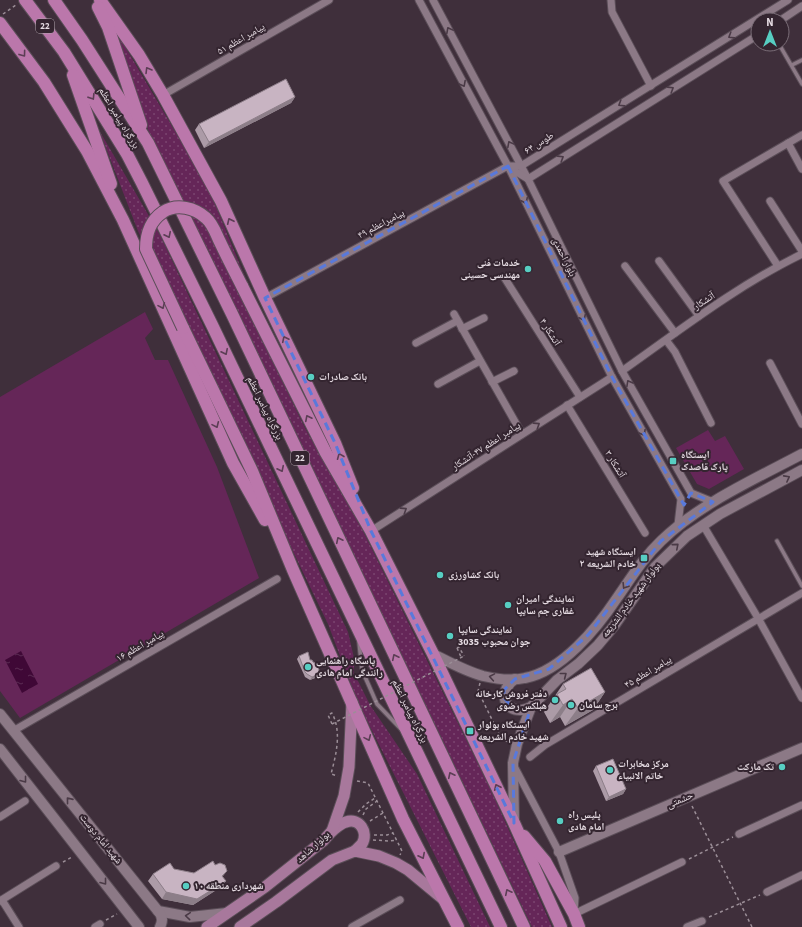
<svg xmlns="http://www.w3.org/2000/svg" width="802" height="927" font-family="'Source Sans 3','Noto Naskh Arabic',sans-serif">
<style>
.grass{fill:url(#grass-dots)}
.green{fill:#652658}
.water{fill:url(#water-ripples)}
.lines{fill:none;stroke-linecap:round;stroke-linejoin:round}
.lane-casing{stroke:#5b4e58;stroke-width:5.5}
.street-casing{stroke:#5b4e58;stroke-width:9}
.secondary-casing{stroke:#5b4e58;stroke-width:12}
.primary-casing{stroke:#5b4e58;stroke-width:13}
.highway-casing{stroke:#5b4e58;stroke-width:14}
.path{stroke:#9b8e97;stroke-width:1.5;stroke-dasharray:3 3;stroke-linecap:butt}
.lane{stroke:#8c7986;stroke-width:3.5}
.street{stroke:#8c7986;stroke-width:7}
.secondary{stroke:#8c7986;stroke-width:10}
.primary{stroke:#a8789c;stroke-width:11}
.highway{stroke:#bb77ab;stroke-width:12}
.highway-bridge-casing{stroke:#5b4e58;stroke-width:14;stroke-linecap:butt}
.path-bridge{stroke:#9b8e97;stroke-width:1.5;stroke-dasharray:3 3;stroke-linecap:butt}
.highway-bridge{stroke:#bb77ab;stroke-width:12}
.wall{fill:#ac9ba7}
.shaded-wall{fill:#8c7e88}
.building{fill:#c8b4c2;stroke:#8c7e88}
.oneway{stroke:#4a3a46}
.oneway2{stroke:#5c3e55}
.marked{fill:none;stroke:#5979db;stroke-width:3;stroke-dasharray:8 5;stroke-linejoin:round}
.poi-dot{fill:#57cec2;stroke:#342530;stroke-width:1.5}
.labels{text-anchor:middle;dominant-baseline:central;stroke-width:4;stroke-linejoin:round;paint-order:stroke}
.shield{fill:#342530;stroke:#b1a5ad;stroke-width:1}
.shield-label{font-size:9px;font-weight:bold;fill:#e6dce3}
.street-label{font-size:10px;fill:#e6dce3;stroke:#342530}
.poi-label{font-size:10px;font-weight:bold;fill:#e6dce3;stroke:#342530;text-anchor:start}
</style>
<defs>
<pattern id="grass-dots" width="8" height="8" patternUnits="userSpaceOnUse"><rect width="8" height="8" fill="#652658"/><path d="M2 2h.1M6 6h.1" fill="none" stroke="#7b4570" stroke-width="1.8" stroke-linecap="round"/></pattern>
<pattern id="water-ripples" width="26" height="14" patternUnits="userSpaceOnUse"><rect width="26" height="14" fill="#3f0836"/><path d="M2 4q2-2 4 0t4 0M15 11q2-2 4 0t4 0" fill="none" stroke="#5b2b53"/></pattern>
</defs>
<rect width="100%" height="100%" fill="#3f2f3b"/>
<g class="grass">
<polygon points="114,28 208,187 245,277 236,286 305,428 362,529 490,788 552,927 532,927 198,230 151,139"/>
<polygon points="99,130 160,235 348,632 354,658 354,673 370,705 417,774 490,927 471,927 357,701 328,624 138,231"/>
</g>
<g class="green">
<polygon points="145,312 153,329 145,338 155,360 168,360 217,467 259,578 20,718 0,691 0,397"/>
<polygon points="708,430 715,441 725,436 744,469 709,489 697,484 676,448"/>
</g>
<polygon class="water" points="21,651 38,684 22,693 5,660"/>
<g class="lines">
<defs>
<g id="lane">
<polyline points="779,44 802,84"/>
<polyline points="792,65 802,60"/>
<polyline points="777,541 802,586"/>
<polyline points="359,642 362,670 377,704 401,729"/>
</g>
<g id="street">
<polyline points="419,0 508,166 612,377 681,499 678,525"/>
<polyline points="433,0 528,179 622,371 691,493 713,502"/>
<polyline points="611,0 612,12 651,86"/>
<polyline points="781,20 802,6"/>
<polyline points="163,95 329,0"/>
<polyline points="788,143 802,169"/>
<polyline points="508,167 528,179"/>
<polyline points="528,179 758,35"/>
<polyline points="770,201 802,251"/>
<polyline points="659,261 699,316"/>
<polyline points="625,266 675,333"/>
<polyline points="778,266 723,181 802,135"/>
<polyline points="504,277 580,397"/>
<polyline points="265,298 508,166 521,166 788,0"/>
<polyline points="454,314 522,434"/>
<polyline points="462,329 484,318"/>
<polyline points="666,340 675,352 711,423"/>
<polyline points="416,343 457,321"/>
<polyline points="770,363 802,424"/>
<path d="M622 371C680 330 738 285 802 254"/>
<polyline points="492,382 514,371"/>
<polyline points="438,384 480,361"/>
<polyline points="567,405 645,533"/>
<polyline points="703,525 758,618 802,698"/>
<polyline points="371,531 612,377"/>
<polyline points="13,731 277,579"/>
<polyline points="530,757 545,745 802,593"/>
<polyline points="514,766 559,852 575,898 574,912"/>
<polyline points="0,817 25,801"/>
<polyline points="739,834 802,805"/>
<polyline points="767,892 802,875"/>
<polyline points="2,900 19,927"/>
<polyline points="0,901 56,866"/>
<polyline points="574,914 682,862"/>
<polyline points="95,927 100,924"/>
<polyline points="352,927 400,900"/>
<polyline points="687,927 702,921"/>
</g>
<g id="secondary">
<path d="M433 654C449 662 465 671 483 676 496 679 512 681 525 678 562 671 597 628 617 598 631 578 643 558 661 541 699 504 755 479 802 454"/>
<path d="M515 679C499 689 502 711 521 710 524 710 528 708 531 707"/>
<polyline points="0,714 158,911 190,917 227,913"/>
<polyline points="0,749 139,927"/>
<polyline points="514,821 513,763 517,744 531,707 557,680 578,664 598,645 614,626 655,567 687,536 720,514 802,470"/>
<polyline points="559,852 802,748"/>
<path d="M158 911C163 916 163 921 160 927"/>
</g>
<g id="primary">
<path d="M332 831C336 828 341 823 346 822 359 817 369 832 362 844 360 846 357 849 355 851"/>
<polyline points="207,927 265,887 323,841 332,831 344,796 349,767 352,702"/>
<polyline points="240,927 276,902 332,860 355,851 379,856 396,863 408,870 443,899"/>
</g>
<g id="highway">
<polyline points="25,0 64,52 127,154 142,183 212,325 501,927"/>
<polyline points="54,0 82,40 148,143 232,314 524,927"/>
<polyline points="100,0 139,55 163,95 221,201 265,298 335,443 353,488"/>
<polyline points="98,7 108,27 141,125"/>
<polyline points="0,23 44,82 87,151 123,220 233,463 265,520"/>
<polyline points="73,75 111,184"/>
<polyline points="242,286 326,453 371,531 433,654 514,823 561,927"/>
<polyline points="183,328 252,471 293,570 403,819 458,927"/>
<polyline points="524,836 545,861 574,914 579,927"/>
</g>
</defs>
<use href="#lane" class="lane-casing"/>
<use href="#street" class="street-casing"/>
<use href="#secondary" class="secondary-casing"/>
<use href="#primary" class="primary-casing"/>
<use href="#highway" class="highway-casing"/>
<g class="path">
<polyline points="3,14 16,5"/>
<polyline points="457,648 461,657"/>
<polyline points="457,648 459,647 464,656"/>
<polyline points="480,683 478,691 502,740 509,742"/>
<path d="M332 724 328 715 332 713C342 732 336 755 331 774L338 776"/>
<polyline points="357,781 368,783 402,851 400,855"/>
<polyline points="692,806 752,927"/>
<polyline points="358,812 366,804 375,798"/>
<polyline points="363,815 366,809 377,801"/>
<polyline points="370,821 383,813"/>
<polyline points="374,835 387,835 393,833"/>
<polyline points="373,840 390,841 397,840"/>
<polyline points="689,859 733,837"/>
<polyline points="63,862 72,857"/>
<polyline points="709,917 760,895"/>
<polyline points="106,920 117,914"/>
</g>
<use href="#lane" class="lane"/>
<use href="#street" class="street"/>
<use href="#secondary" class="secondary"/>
<use href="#primary" class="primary"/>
<use href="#highway" class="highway"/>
<defs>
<path id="highway-bridge" d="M183 328 146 249C146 233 150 221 163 212 177 203 195 208 206 218 213 224 216 234 220 242 227 257 235 272 242 286"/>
</defs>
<use href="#highway-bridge" class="highway-bridge-casing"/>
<polyline class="path-bridge" points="332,724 464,656"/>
<use href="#highway-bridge" class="highway-bridge"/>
</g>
<g class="wall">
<polygon points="295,97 291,103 204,148 195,130 199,124"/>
<polygon points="299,656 310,660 317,675 315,678 310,680 305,677 297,659"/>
<polygon points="563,684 605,692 593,710 565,726 560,717 550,723 544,712"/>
<polygon points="596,766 626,789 623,794 606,801 593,771"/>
<polygon points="215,865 227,871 223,876 221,887 193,905 162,899 148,881 153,874 174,869 194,873"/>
</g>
<g class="shaded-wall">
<polygon points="295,97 291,103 204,148 209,142"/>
<polygon points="317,675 315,678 310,680 312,677"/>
<polygon points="605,692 593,710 565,726 578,708"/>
<polygon points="572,699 560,717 550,723 563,705"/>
<polygon points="626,789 623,794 606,801 609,797"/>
<polygon points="226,881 221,887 193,905 162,899 166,892"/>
</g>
<g class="building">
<polygon points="286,79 295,97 209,142 199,124"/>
<polygon points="308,652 310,660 312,660 313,662 317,664 319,670 317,675 312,677 307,674 305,672 299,656"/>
<polygon points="591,668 605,692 578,708 572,699 563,705 557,694 566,689 563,684"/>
<polygon points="613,759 626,789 609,797 596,766"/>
<polygon points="213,861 215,865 220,863 225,865 227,871 222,876 226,881 197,899 166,892 153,874 170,863 174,869 194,873"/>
</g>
<defs><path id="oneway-chevron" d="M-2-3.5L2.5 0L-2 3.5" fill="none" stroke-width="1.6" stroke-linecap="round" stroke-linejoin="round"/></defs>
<g class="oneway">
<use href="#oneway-chevron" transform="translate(449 30) rotate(-118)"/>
<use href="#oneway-chevron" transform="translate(731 36) rotate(148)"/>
<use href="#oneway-chevron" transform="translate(463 84) rotate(62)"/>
<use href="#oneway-chevron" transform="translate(671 89) rotate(-32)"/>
<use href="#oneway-chevron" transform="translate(621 104) rotate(148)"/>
<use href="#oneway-chevron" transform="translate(510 144) rotate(-118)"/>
<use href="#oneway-chevron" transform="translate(561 158) rotate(-32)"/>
<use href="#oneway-chevron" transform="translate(525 201) rotate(64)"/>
<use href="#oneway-chevron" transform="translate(583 318) rotate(64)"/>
<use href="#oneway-chevron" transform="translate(629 383) rotate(-119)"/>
<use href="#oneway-chevron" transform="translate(537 425) rotate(-33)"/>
<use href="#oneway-chevron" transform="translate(643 433) rotate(61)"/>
<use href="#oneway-chevron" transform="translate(787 478) rotate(-28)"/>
<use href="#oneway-chevron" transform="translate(404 510) rotate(-33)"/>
<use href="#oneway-chevron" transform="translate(676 546) rotate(-41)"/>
<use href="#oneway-chevron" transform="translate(625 586) rotate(122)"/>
<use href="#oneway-chevron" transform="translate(564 675) rotate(-38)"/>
<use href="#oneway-chevron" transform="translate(492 677) rotate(-170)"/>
<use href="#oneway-chevron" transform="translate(24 780) rotate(52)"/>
<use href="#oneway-chevron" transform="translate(69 800) rotate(-129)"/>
<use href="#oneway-chevron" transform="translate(104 882) rotate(52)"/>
<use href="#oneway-chevron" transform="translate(188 916) rotate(-175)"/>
</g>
<g class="oneway2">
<use href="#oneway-chevron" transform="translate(23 54) rotate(54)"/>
<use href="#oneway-chevron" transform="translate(148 70) rotate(-121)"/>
<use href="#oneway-chevron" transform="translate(92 97) rotate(58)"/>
<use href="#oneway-chevron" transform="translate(230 221) rotate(-115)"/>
<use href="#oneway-chevron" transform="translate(168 235) rotate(64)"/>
<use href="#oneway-chevron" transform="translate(162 306) rotate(66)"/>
<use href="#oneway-chevron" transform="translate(285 339) rotate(-116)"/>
<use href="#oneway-chevron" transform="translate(225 352) rotate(64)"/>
<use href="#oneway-chevron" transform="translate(308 418) rotate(-117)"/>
<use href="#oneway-chevron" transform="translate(216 425) rotate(66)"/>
<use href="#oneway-chevron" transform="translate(340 456) rotate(-112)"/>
<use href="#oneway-chevron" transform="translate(281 469) rotate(64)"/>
<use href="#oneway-chevron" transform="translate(339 540) rotate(-116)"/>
<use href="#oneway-chevron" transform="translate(395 657) rotate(-116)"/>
<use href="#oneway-chevron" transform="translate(368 738) rotate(66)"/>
<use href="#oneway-chevron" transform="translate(451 775) rotate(-116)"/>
<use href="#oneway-chevron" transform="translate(497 787) rotate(-115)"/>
<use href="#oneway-chevron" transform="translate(422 856) rotate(63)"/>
<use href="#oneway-chevron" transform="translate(508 892) rotate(-116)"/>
</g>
<path class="marked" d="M508 166 612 377 684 505 691 493 713 502 661 541 588 635 549 669 515 679 504 690V698L514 709 531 707 513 763 514 823 371 531 335 443 265 298Z"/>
<g class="poi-dot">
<circle cx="528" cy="269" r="4"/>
<circle cx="311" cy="377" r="4"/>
<rect x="669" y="457" width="8" height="8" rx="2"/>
<rect x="640" y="554" width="8" height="8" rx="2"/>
<circle cx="440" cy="575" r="4"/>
<circle cx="508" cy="605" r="4"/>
<circle cx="450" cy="636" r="4"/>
<circle cx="308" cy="667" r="4"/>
<circle cx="555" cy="700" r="4"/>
<circle cx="571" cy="705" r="4"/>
<rect x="466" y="727" width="8" height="8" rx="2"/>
<circle cx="782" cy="767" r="4"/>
<circle cx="610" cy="770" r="4"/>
<circle cx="560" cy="821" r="4"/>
<circle cx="186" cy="886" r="4"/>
</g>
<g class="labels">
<g class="shield">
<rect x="36" y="19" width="18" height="14" rx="3"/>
<rect x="291" y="451" width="18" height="14" rx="3"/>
</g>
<g class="shield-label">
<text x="45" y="26">22</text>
<text x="300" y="458">22</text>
</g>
<g class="street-label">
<text transform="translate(241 39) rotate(-30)">پیامبر اعظم ۵۱</text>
<text transform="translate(119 118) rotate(59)">بزرگراه پیامبر اعظم</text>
<text transform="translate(539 143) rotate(-32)">طوس ۶۴</text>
<text transform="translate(381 224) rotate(-28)">پیامبراعظم ۴۹</text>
<text transform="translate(564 257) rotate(64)">بلوار احمدی</text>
<text transform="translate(704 301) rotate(-33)">آتشکار</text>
<text transform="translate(550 332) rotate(58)">آتشکار ۴</text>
<text transform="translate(265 408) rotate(64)">بزرگراه پیامبر اعظم</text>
<text transform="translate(486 446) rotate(-33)">پیامبر اعظم ۴۷-آتشکار</text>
<text transform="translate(615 464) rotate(59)">آتشکار ۳</text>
<text transform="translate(631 600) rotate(-53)">بولوار شهید خادم الشریعه</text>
<text transform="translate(140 646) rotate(-30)">پیامبر اعظم ۱۶</text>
<text transform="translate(648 672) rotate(-31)">پیامبر اعظم ۴۵</text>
<text transform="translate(410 711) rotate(64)">بزرگراه پیامبر اعظم</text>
<text transform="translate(680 800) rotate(-23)">حشمتی</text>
<text transform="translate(101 839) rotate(51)">شهید امام دوست</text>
<text transform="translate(313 847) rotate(-42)">بولوار شاهد</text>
</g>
<g class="poi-label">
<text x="520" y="263" text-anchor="end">خدمات فنی<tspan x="520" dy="12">مهندسی حسینی</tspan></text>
<text x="319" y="377">بانک صادرات</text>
<text x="681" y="455">ایستگاه<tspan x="681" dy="12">پارک قاصدک</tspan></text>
<text x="636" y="552" text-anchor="end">ایستگاه شهید<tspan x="636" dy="12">خادم الشریعه ۲</tspan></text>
<text x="448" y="575">بانک کشاورزی</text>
<text x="516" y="599">نمایندگی امیران<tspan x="516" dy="12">غفاری جم سایپا</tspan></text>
<text x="458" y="630">نمایندگی سایپا<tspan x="458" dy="12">جوان محبوب 3035</tspan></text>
<text x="316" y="661">پاسگاه راهنمایی<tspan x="316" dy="12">رانندگی امام هادی</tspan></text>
<text x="547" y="694" text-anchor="end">دفتر فروش کارخانه<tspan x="547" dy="12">هبلکس رضوی</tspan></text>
<text x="579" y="705">برج سامان</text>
<text x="478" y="725">ایستگاه بولوار<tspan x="478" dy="12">شهید خادم الشریعه</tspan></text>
<text x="618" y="764">مرکز مخابرات<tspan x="618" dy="12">خاتم الانبیاء</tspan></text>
<text x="774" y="767" text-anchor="end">تک مارکت</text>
<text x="568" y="815">پلیس راه<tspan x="568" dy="12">امام هادی</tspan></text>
<text x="194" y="886">شهرداری منطقه ۱۰</text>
</g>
</g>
<g transform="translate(770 32)"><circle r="19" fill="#342530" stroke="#7b6e78"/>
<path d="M0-3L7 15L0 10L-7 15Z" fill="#57cec2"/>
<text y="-6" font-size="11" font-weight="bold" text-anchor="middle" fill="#e6dce3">N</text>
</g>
</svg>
